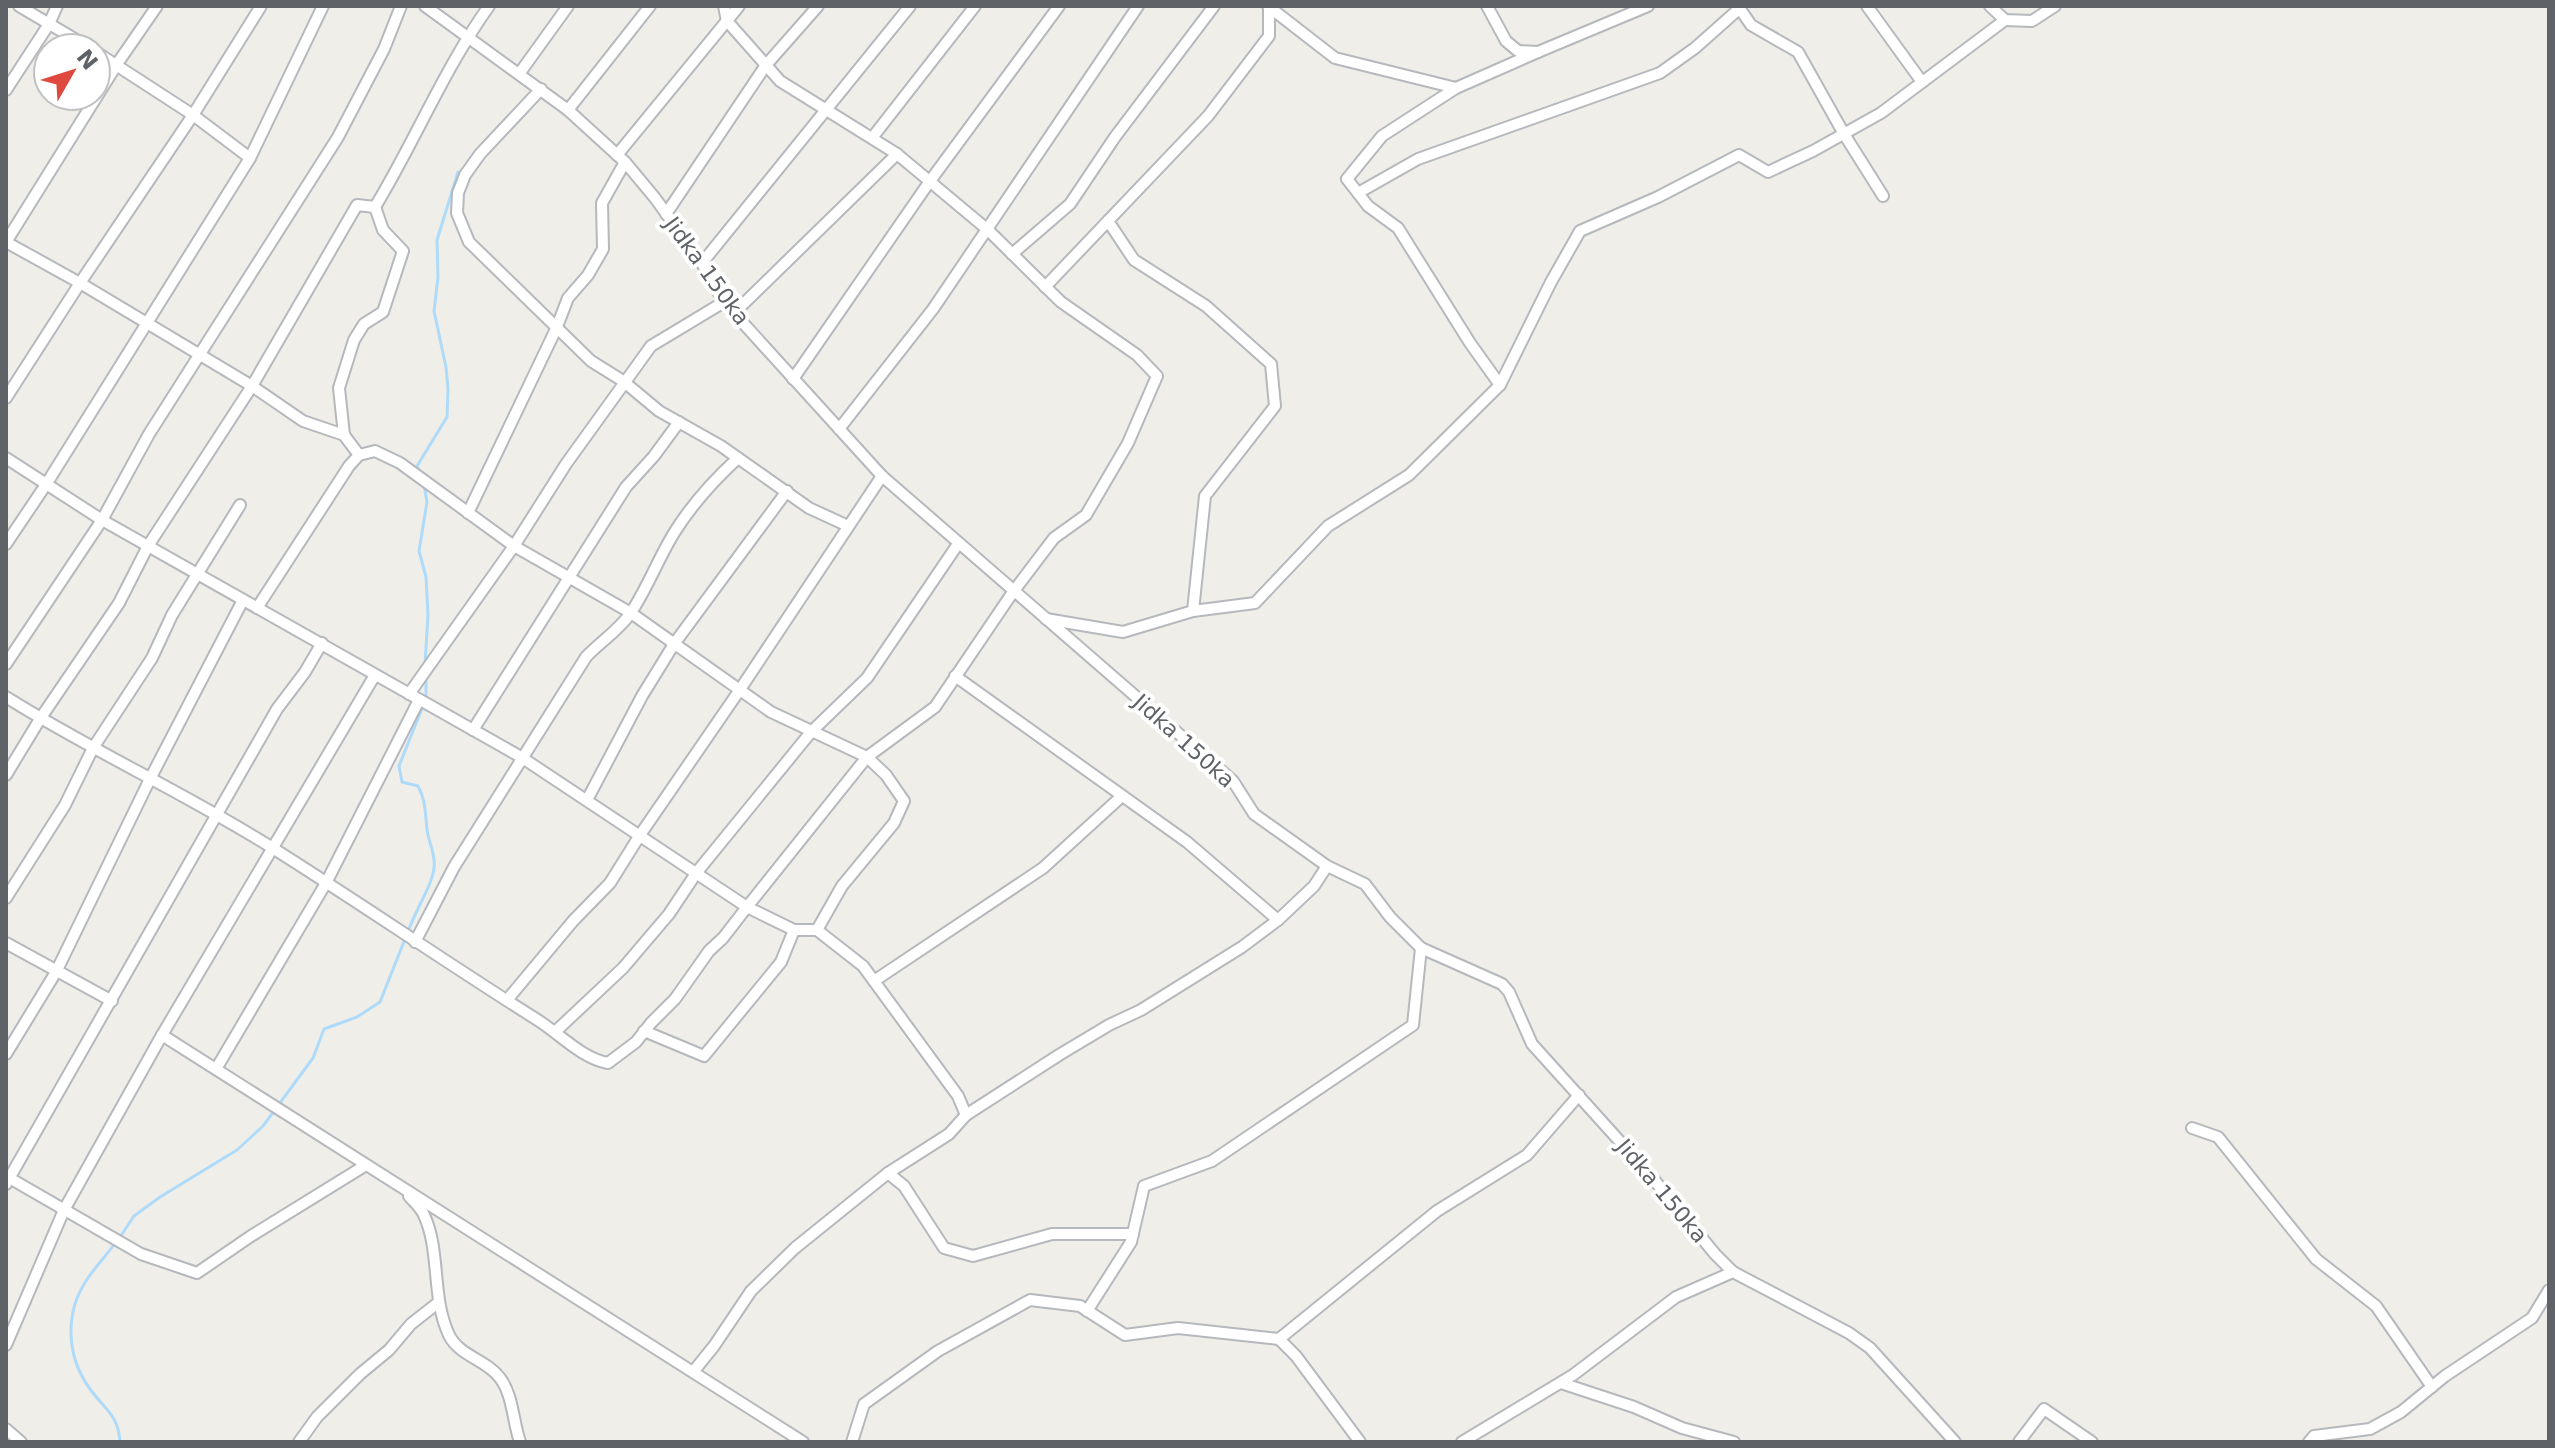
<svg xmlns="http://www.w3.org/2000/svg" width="2555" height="1448" font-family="'DejaVu Sans',sans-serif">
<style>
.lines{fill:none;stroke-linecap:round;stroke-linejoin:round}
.stream{stroke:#afdbfa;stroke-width:3}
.street-casing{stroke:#b5b8bc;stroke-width:14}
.street{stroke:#fff;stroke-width:10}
.labels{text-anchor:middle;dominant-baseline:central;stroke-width:8;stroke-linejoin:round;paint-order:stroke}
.street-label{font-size:22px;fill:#5f6367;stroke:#fff}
</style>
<rect width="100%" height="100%" fill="#f0eee8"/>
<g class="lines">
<g class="stream">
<polyline points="419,471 417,466 447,417 448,389 446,367 434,311 438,277 437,240 458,172"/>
<polyline points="424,485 427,502 419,551 426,577 428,615 425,664"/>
<polyline points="426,675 426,699"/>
<path d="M408 932C414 912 433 885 434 867 436 855 428 841 427 829 425 812 426 801 418 786L402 782 399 766 423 706"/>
<polyline points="120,1237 134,1216 160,1197 237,1150 263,1126 313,1058 324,1029 357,1017 380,1002 405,939"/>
<path d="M115 1243C107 1255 96 1266 88 1278 64 1312 66 1356 90 1389 105 1410 118 1414 120 1442"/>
</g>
<defs>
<g id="street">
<polyline points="19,6 90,48"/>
<polyline points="425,6 568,110 625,162 655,198 702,263 724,302 882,476 1233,781 1254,814 1327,866 1365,884 1390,917 1421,948 1502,984 1509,992 1532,1044 1651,1176 1715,1254 1733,1272 1849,1333 1870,1348 1955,1442"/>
<polyline points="1268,6 1335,58 1456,88"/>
<polyline points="1487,6 1506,41 1518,51 1538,52 1648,6"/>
<polyline points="1738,6 1751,25 1798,52 1844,134 1883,196"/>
<polyline points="1867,6 1922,82"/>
<polyline points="1990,6 2005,20 2032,21 2055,6"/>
<polyline points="96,52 193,115 250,158"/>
<polyline points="519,74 568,6"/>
<polyline points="541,89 480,154 465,175 458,193 457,213 469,242 591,361 623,381 659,411 721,446 809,508 848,526"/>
<polyline points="6,90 49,24 57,6"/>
<polyline points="568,110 650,6"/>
<polyline points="872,138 975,6"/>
<polyline points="617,155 739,6"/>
<polyline points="1358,193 1418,159 1660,73 1695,48 1740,8"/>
<polyline points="666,214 766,65 818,6"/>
<polyline points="1108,221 1134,260 1206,306 1271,364 1275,406 1205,496 1193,611"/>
<polyline points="6,242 80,283 252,386 148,546 119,603 40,719 6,775"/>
<polyline points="6,242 117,64 157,6"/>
<polyline points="1012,254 1070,204 1115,137 1214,6"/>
<polyline points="702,263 910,6"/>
<polyline points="1045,287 1208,116 1269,36 1269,6"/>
<polyline points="734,313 897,154"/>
<polyline points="793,379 930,181 1059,6"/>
<polyline points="1500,385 1470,343 1398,228 1368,206 1347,179 1382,136 1456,88 1538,52"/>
<polyline points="6,398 80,283 193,115 261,6"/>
<polyline points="839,429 933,309 1138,6"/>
<polyline points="344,435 339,388 354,340 364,324 383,312 403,251 383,230 375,207"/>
<path d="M359 455 344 435 303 421 252 386 357 205 375 207C415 141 444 69 489 6"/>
<path d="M6 458 102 520 521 757 747 907 723 938 709 951 675 999 651 1023 636 1042 608 1063C581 1058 559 1033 536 1019 447 963 360 903 271 847 185 793 92 751 6 697"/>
<polyline points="468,513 556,329 568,298 588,275 603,249 602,203 625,162"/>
<polyline points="6,544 47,483 250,158 323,6"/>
<polyline points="257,608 349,466 359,455 375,451 400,463 514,546 631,613 771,712 867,757 886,775 904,801 894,823 842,886 817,930 794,930 747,907 867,757 935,707 1013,592 1054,538 1086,515 1128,443 1157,376 1137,355 1061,302 988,230 897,154 780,81 727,21 724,6"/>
<polyline points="1046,619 1123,632 1193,611 1255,603 1328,526 1409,475 1500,385 1551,282 1580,231 1658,197 1739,155 1768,172 1813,151 1881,113 2005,20"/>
<polyline points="6,664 102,520 149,434 338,137 384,49 401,6"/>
<polyline points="955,676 1187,842 1278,920"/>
<polyline points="409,694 514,546 566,464 651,346 724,302"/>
<polyline points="473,730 626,487 654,456 679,422"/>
<polyline points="587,800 642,696 674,644 787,491"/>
<polyline points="6,898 65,805 93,748 152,658 172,615 240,505"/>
<polyline points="817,930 863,966 958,1096 966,1115"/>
<path d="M415 942 454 867 586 657C600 642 618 631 630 614 647 589 658 559 674 533 692 504 714 480 738 458"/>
<polyline points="6,943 112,1001"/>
<polyline points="874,981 1043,868 1122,796"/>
<polyline points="507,1000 573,921 610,883 640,835 739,691 882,476"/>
<polyline points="556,1031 623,968 669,914 697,872 811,732 867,678 958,544"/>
<polyline points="644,1031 704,1056 781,962 794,930"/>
<polyline points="162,1035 803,1442"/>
<polyline points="6,1054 56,972 150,779 243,600"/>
<polyline points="216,1069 326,883 419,700"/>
<polyline points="2192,1128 2218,1137 2316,1259 2376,1306 2432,1387"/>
<polyline points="888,1173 904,1186 944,1248 973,1256 1052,1234 1133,1234"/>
<polyline points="6,1176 141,1254 197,1273 251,1236 366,1165"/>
<polyline points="6,1184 277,709 305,672 322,643"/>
<path d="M409 1196C414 1202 421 1208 424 1215 441 1252 431 1297 449 1335 459 1356 487 1360 500 1378 513 1395 513 1422 520 1442"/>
<polyline points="1087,1311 1131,1242 1144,1186 1212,1161 1413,1025 1421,948"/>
<polyline points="1279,1339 1296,1356 1360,1442"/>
<polyline points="6,1345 64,1210 162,1035 375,675"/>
<polyline points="693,1372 714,1346 751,1291 795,1248 888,1173 949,1134 966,1115 1059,1055 1109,1025 1141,1010 1242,947 1278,920 1314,886 1327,866"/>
<polyline points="1561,1383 1634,1407 1682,1428 1734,1442"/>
<polyline points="6,1429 21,1442"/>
<polyline points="299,1442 317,1417 360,1374 389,1350 411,1324 439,1302"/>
<polyline points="852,1442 864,1404 938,1351 1030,1300 1080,1306 1125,1335 1178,1328 1279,1339 1437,1211 1527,1155 1579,1095"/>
<polyline points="1462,1442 1573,1375 1676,1297 1733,1272"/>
<polyline points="2019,1442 2044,1409 2092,1442"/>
<polyline points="2309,1442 2314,1436 2370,1429 2401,1412 2445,1376 2532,1318 2549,1290"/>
</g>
</defs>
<use href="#street" class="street-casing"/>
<use href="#street" class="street"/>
</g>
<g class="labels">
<g class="street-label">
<text transform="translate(707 271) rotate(54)">Jidka 150ka</text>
<text transform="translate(1184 741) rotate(42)">Jidka 150ka</text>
<text transform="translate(1662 1191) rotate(50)">Jidka 150ka</text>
</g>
</g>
<rect width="2555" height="1448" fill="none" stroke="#5f6367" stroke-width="16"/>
<g transform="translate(72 72) rotate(51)"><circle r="38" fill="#ffffff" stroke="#bfc1c2" stroke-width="2"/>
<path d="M0-6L14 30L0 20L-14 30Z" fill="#df4940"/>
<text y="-12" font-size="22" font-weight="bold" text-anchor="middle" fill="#5f6367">N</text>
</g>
</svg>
